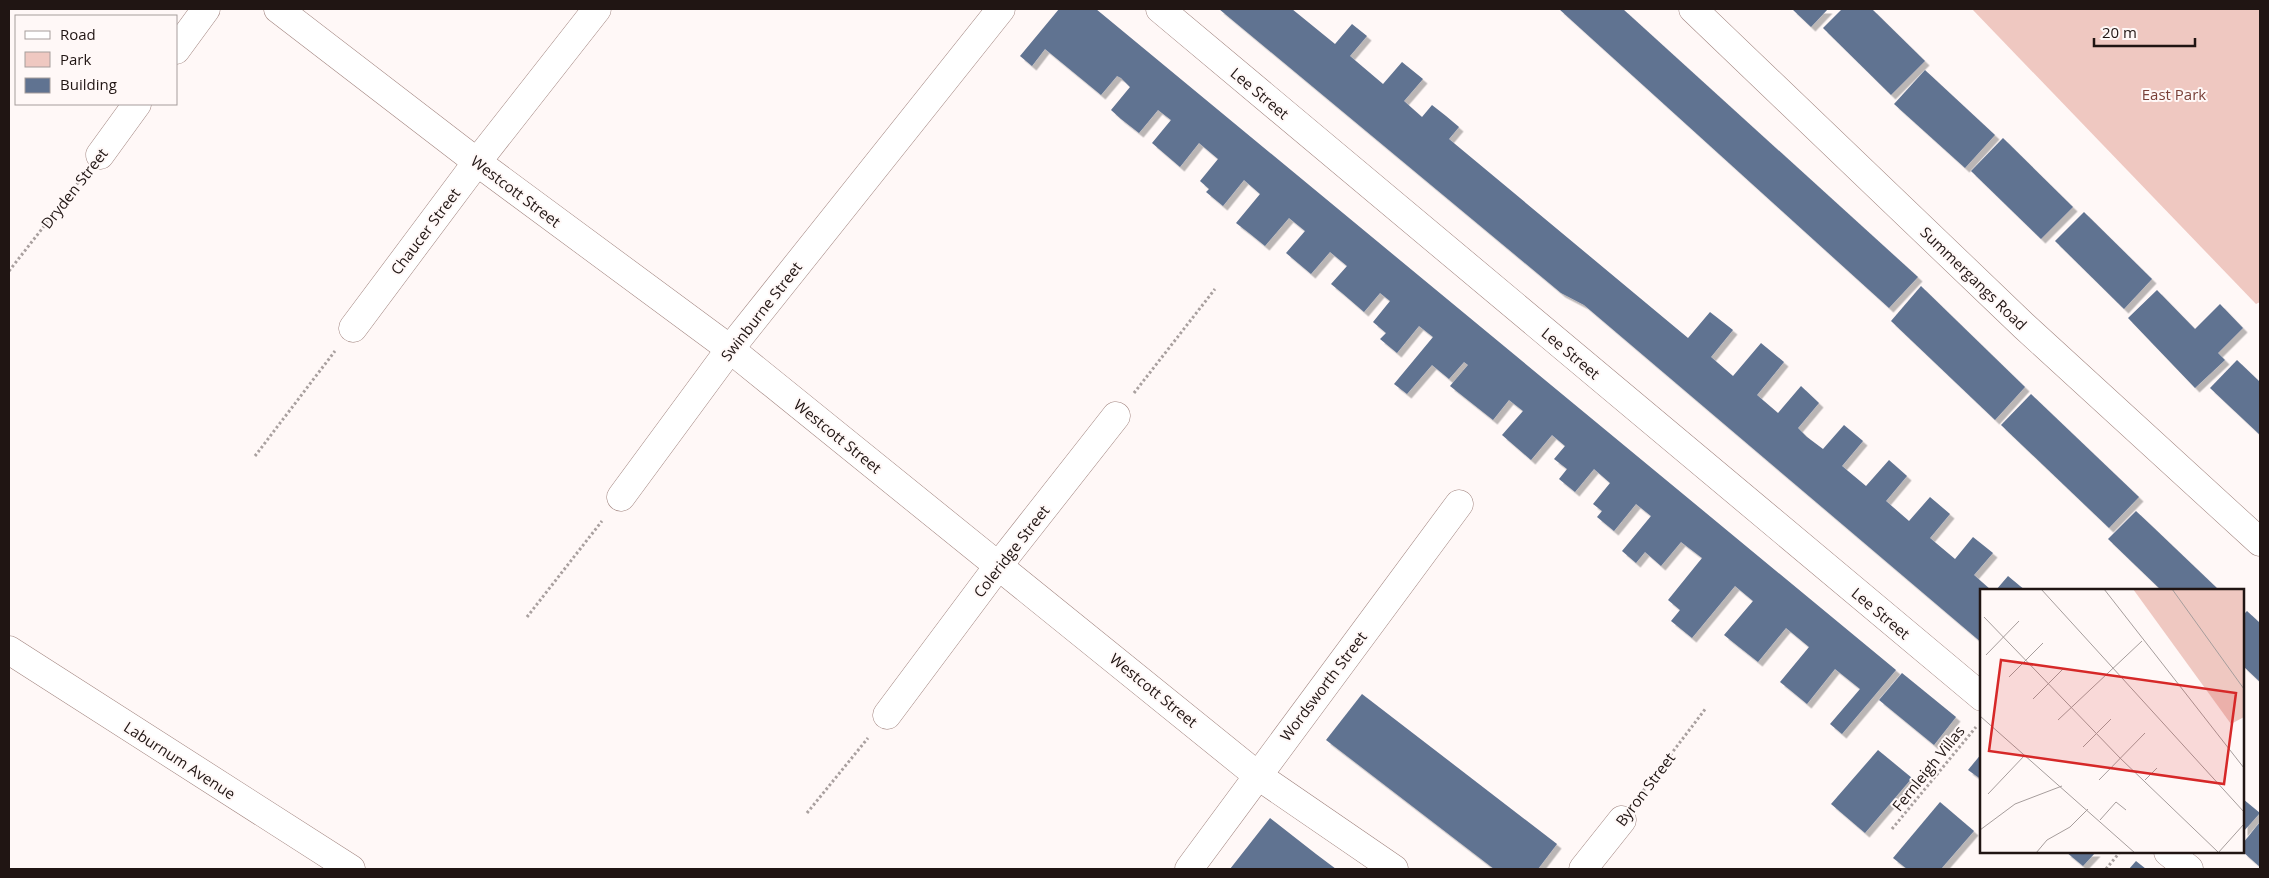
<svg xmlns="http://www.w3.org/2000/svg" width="2269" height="878" font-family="'Open Sans',sans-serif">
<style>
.green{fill:#efc8c1}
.building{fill:#607391;filter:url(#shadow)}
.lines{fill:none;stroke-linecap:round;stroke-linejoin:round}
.street-casing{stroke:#a1847f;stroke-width:29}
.path{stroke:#a9a09f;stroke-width:3;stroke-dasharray:2.5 2.5;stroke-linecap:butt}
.street{stroke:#fff;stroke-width:28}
.labels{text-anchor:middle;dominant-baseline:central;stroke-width:4;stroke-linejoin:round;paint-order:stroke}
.street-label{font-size:15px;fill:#201513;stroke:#fff8f7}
.park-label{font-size:15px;fill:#793f37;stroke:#fff8f7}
.inset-road{fill:none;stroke:#a69d9c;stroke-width:1}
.view{fill:#d62828;fill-opacity:0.15;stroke:#d62828;stroke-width:2.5}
.inset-edge{fill:none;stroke:#201513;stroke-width:2.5}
</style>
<defs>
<filter id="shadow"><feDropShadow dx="4.5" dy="4.5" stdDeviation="0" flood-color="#0004"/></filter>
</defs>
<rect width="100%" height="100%" fill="#fff8f7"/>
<polygon class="green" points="1972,9 2260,9 2260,302 2256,304"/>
<g class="building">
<polygon points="1059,9 1096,9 1896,670 1842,734 1830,724 1860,689 1835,669 1807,704 1790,690 1780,682 1809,647 1786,628 1758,662 1739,647 1724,635 1753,601 1735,586 1692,638 1671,621 1680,610 1668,600 1702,558 1681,542 1661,566 1645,552 1636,563 1622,551 1651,516 1636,504 1614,531 1597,517 1602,511 1593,504 1610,483 1594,469 1575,492 1559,479 1567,469 1554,459 1565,446 1552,435 1531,460 1502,435 1523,411 1509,400 1493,420 1450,386 1468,365 1464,362 1449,379 1432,365 1407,394 1394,384 1433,337 1419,326 1397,353 1380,339 1386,333 1373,322 1390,301 1380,293 1364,312 1342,293 1331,284 1347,266 1330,252 1311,274 1286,253 1305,231 1289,218 1265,246 1249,233 1236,223 1260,194 1244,180 1223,206 1206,192 1209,189 1200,181 1218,159 1199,143 1180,167 1152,143 1171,120 1158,110 1139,133 1121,119 1111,110 1130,87 1121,78 1117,76 1101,95 1045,49 1032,66 1020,56"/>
<polygon points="1219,9 1292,9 1335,44 1352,24 1367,36 1350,56 1383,84 1402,62 1423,79 1404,101 1422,117 1432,105 1446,116 1459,127 1449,139 1688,338 1710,312 1733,330 1711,357 1733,376 1761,343 1784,362 1757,395 1778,413 1801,386 1819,403 1798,428 1807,437 1823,449 1844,425 1863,441 1842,466 1866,486 1889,460 1907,476 1886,501 1909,521 1930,497 1950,514 1930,538 1955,559 1973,537 1993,553 1974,575 1991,590 1982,590 1982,643 1584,305 1561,293"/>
<polygon points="1559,9 1623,9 1918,277 1889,308"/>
<polygon points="1792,9 1828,9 1811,27"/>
<polygon points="1842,9 1872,9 1925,61 1891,95 1823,28"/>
<polygon points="1925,70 1995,135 1965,168 1894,104"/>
<polygon points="2003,138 2073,207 2041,239 1971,171"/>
<polygon points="2084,212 2152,279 2124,309 2055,241"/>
<polygon points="1921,286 2025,387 1995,420 1891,321"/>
<polygon points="2157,290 2195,329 2220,304 2243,328 2218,353 2225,360 2195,388 2128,318"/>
<polygon points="2237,360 2260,382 2260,435 2210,388"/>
<polygon points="2031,394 2139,497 2109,528 2001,425"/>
<polygon points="2136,511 2153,527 2219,590 2161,590 2108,539"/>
<polygon points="2008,576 2020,586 2025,590 1996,590"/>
<polygon points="2247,611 2260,623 2260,682 2243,666 2243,615"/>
<polygon points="1902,673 1956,717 1934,745 1879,700"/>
<polygon points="1362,694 1557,844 1538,869 1494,869 1326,740"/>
<polygon points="1878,750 1912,778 1865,833 1831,804"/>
<polygon points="1982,753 1982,780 1968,770"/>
<polygon points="2243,799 2260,813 2243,832"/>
<polygon points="1940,802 1974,831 1941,869 1907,869 1893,858"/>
<polygon points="1270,818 1316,854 1336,869 1230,869"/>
<polygon points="2260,822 2260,867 2243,852 2243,843"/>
<polygon points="2066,852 2096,852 2083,866"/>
<polygon points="2136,861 2146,869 2129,869"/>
</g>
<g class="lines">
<defs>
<g id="street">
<polyline points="278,9 477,162 730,349 1257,775 1394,869"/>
<polyline points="1160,9 1982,697"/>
<polyline points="1693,9 2024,326 2260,542"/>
<polyline points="176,50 206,9"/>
<polyline points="100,155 137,104"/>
<polyline points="353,328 477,162 597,9"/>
<polyline points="621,497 730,349 1001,9"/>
<polyline points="9,650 351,869"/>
<polyline points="887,715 999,565 1116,416"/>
<polyline points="2168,852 2189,869"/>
<polyline points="1189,869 1459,504"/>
<polyline points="1583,869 1622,820"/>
</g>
</defs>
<use href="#street" class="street-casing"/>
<g class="path">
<polyline points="9,271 81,179"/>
<polyline points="1134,393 1215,289"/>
<polyline points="255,456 335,351"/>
<polyline points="527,617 602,521"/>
<polyline points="1640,795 1706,708"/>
<polyline points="807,813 868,738"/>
<polyline points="1892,829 1976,727"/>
<polyline points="2106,869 2120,852"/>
</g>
<use href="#street" class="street"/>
</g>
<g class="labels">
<g class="street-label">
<text transform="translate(1260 93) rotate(40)">Lee Street</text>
<text transform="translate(74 188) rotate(-52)">Dryden Street</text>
<text transform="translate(516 191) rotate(37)">Westcott Street</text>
<text transform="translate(425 231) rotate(-53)">Chaucer Street</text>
<text transform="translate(1974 278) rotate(44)">Summergangs Road</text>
<text transform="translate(761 311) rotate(-52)">Swinburne Street</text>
<text transform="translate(1571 353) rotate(40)">Lee Street</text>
<text transform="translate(838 436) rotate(39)">Westcott Street</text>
<text transform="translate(1011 551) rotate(-52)">Coleridge Street</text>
<text transform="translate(1881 613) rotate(40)">Lee Street</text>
<text transform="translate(1323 686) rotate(-53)">Wordsworth Street</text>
<text transform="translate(1154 690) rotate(39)">Westcott Street</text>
<text transform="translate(180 760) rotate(33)">Laburnum Avenue</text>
<text transform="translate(1928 768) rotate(-51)">Fernleigh Villas</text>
<text transform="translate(1645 789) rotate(-53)">Byron Street</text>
</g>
<g class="park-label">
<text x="2174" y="94">East Park</text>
</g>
</g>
<g transform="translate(1980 589)">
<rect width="264" height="264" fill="#fff8f7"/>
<path d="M153 0H264V128L251 135Z" fill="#efc8c1"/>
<path class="inset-road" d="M61 0 264 223M124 0 264 179M192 0 264 100M4 28 140 169 238 263M6 66 39 32M29 88 63 54M53 110 84 79M0 127 155 264M78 131 162 52M103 158 131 130M119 191 165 144M165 191 177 179M8 205 45 166M120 231 136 213 146 221M0 241 35 215 82 197M56 264 67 251 90 238 108 220M238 264 264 235"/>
<path class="view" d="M21 71 256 104 244 195 9 162Z"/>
<rect width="264" height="264" class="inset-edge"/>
</g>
<rect width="2269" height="878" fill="none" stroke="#201513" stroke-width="20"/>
<rect x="15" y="15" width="162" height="90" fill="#fff8f7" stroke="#a69d9c"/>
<rect x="25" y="31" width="25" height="8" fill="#ffffff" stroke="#a69d9c"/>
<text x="60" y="40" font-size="15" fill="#201513">Road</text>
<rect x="25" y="52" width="25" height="15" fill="#efc8c1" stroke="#a69d9c"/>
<text x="60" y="65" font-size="15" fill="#201513">Park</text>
<rect x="25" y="78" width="25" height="15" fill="#607391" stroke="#a69d9c"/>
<text x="60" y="90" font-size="15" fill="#201513">Building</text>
<path d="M2094 38v8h101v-8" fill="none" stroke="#201513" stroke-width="2.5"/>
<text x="2102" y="38" font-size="15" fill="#201513" stroke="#fff8f7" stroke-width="4" paint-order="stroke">20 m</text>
</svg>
